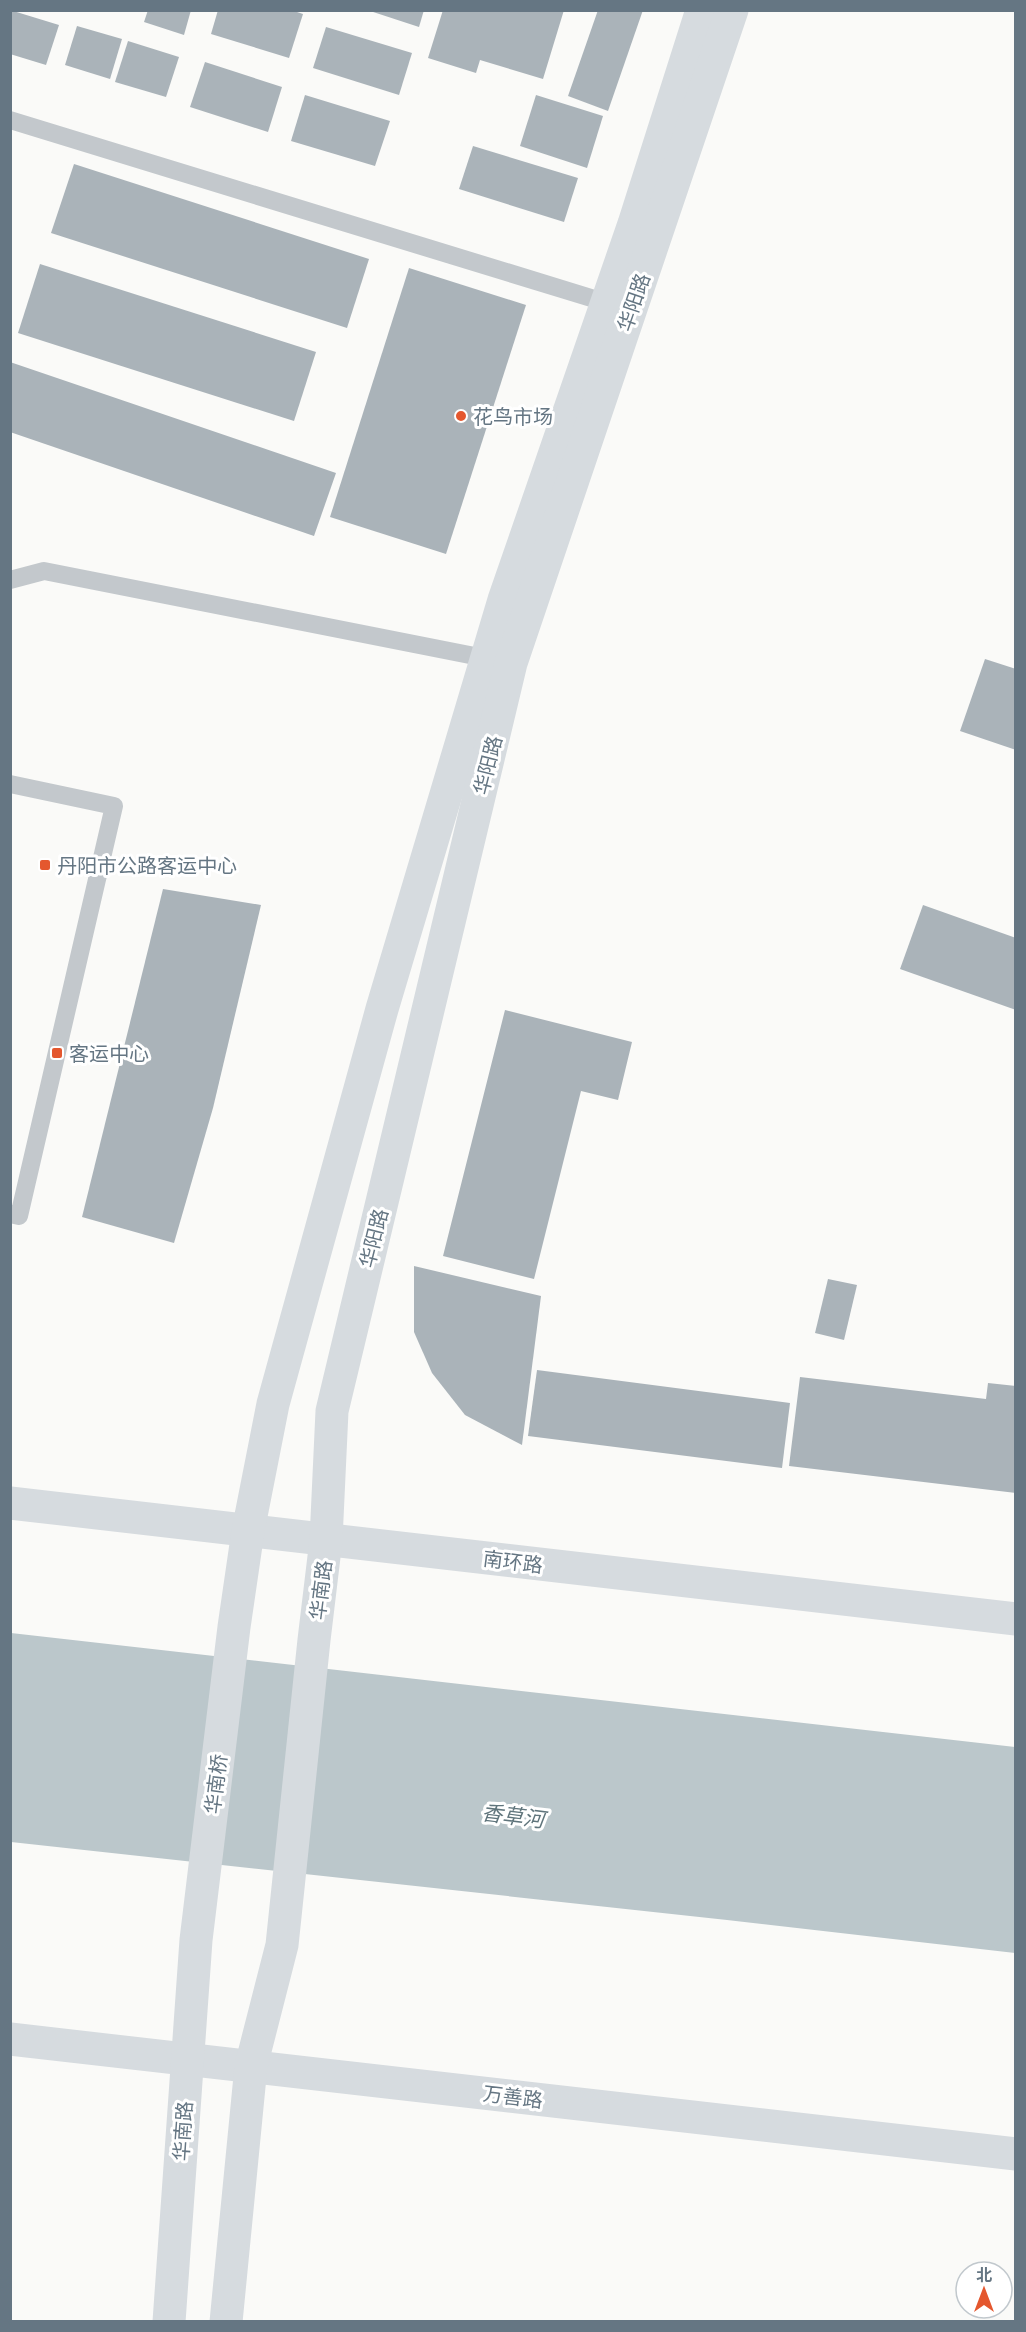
<svg xmlns="http://www.w3.org/2000/svg" width="1026" height="2332" font-family="'Exo 2','Noto Sans SC',sans-serif">
<style>
.water{fill:#bbc7cb}
.building{fill:#aab3b9}
.lines{fill:none;stroke-linecap:round;stroke-linejoin:round}
.lane{stroke:#c3c8cc;stroke-width:18}
.secondary{stroke:#d6dbdf;stroke-width:33}
.poi-dot{fill:#e4572e;stroke:#fff;stroke-width:2}
.labels{text-anchor:middle;dominant-baseline:central;stroke-width:6;stroke-linejoin:round;paint-order:stroke}
.street-label{font-size:20px;fill:#657683;stroke:#fff}
.poi-label{font-size:20px;fill:#657683;stroke:#fff;text-anchor:start}
.water-label{font-size:21px;font-style:italic;fill:#60757c;stroke:#fff}
</style>
<rect width="100%" height="100%" fill="#fafaf8"/>
<polygon class="water" points="11,1633 1015,1747 1015,1953 727,1920 11,1842"/>
<g class="building">
<polygon points="10,10 59,25 46,65 10,54"/>
<polygon points="148,10 191,10 184,35 144,22"/>
<polygon points="218,10 291,10 303,14 289,58 211,34"/>
<polygon points="367,10 424,10 419,27"/>
<polygon points="443,10 564,10 543,79 480,60 476,73 428,58"/>
<polygon points="598,10 643,10 608,111 568,96"/>
<polygon points="77,26 122,39 110,79 65,65"/>
<polygon points="326,27 412,53 399,95 313,68"/>
<polygon points="128,41 179,57 166,97 115,82"/>
<polygon points="205,62 282,87 268,132 190,107"/>
<polygon points="305,95 390,121 375,166 291,141"/>
<polygon points="536,95 603,116 587,168 520,146"/>
<polygon points="473,146 578,178 564,222 459,189"/>
<polygon points="74,164 369,259 347,328 51,233"/>
<polygon points="40,264 316,352 294,421 18,333"/>
<polygon points="409,268 526,305 446,554 330,517"/>
<polygon points="10,362 336,473 314,536 10,432"/>
<polygon points="985,659 1016,669 1016,750 960,731"/>
<polygon points="163,889 261,905 213,1108 174,1243 82,1217"/>
<polygon points="923,905 1016,938 1016,1010 900,969"/>
<polygon points="505,1010 632,1042 618,1100 581,1091 534,1279 443,1256"/>
<polygon points="414,1266 541,1296 522,1445 465,1415 432,1373 414,1332"/>
<polygon points="828,1279 857,1285 844,1340 815,1333"/>
<polygon points="537,1370 790,1403 782,1468 528,1436"/>
<polygon points="800,1377 986,1399 988,1383 1016,1386 1016,1493 789,1466"/>
</g>
<g class="lines">
<g class="lane">
<polyline points="10,120 614,305"/>
<polyline points="10,580 44,571 495,660"/>
<polyline points="10,784 114,806 19,1216 10,1214"/>
</g>
<g class="secondary">
<polyline points="10,1503 1016,1619"/>
<polyline points="10,2039 1016,2154"/>
<polyline points="169,2322 196,1940 234,1627 248,1531 273,1404 382,1009 504,600 634,224 702,10"/>
<polyline points="226,2322 251,2066 282,1945 314,1640 326,1540 332,1411 511,663 732,10"/>
</g>
</g>
<g class="poi-dot">
<circle cx="461" cy="416" r="6"/>
<rect x="39" y="859" width="12" height="12" rx="3"/>
<rect x="51" y="1047" width="12" height="12" rx="3"/>
</g>
<g class="labels">
<g class="street-label">
<text transform="translate(633 302) rotate(-71)">华阳路</text>
<text transform="translate(487 765) rotate(-76)">华阳路</text>
<text transform="translate(373 1238) rotate(-76)">华阳路</text>
<text transform="translate(513 1561) rotate(7)">南环路</text>
<text transform="translate(320 1590) rotate(-83)">华南路</text>
<text transform="translate(215 1784) rotate(-83)">华南桥</text>
<text transform="translate(513 2096) rotate(7)">万善路</text>
<text transform="translate(182 2131) rotate(-86)">华南路</text>
</g>
<g class="poi-label">
<text x="473" y="416">花鸟市场</text>
<text x="57" y="865">丹阳市公路客运中心</text>
<text x="69" y="1053">客运中心</text>
</g>
<g class="water-label">
<text transform="translate(513 1815) rotate(7)">香草河</text>
</g>
</g>
<rect width="1026" height="2332" fill="none" stroke="#657683" stroke-width="24"/>
<g transform="translate(984 2290)"><circle r="28" fill="#ffffff" stroke="#c1c8cd" stroke-width="1.5"/>
<path d="M0-4.5L10 22L0 15L-10 22Z" fill="#e4572e"/>
<text y="-9" font-size="16" font-weight="bold" text-anchor="middle" fill="#657683">北</text>
</g>
</svg>
